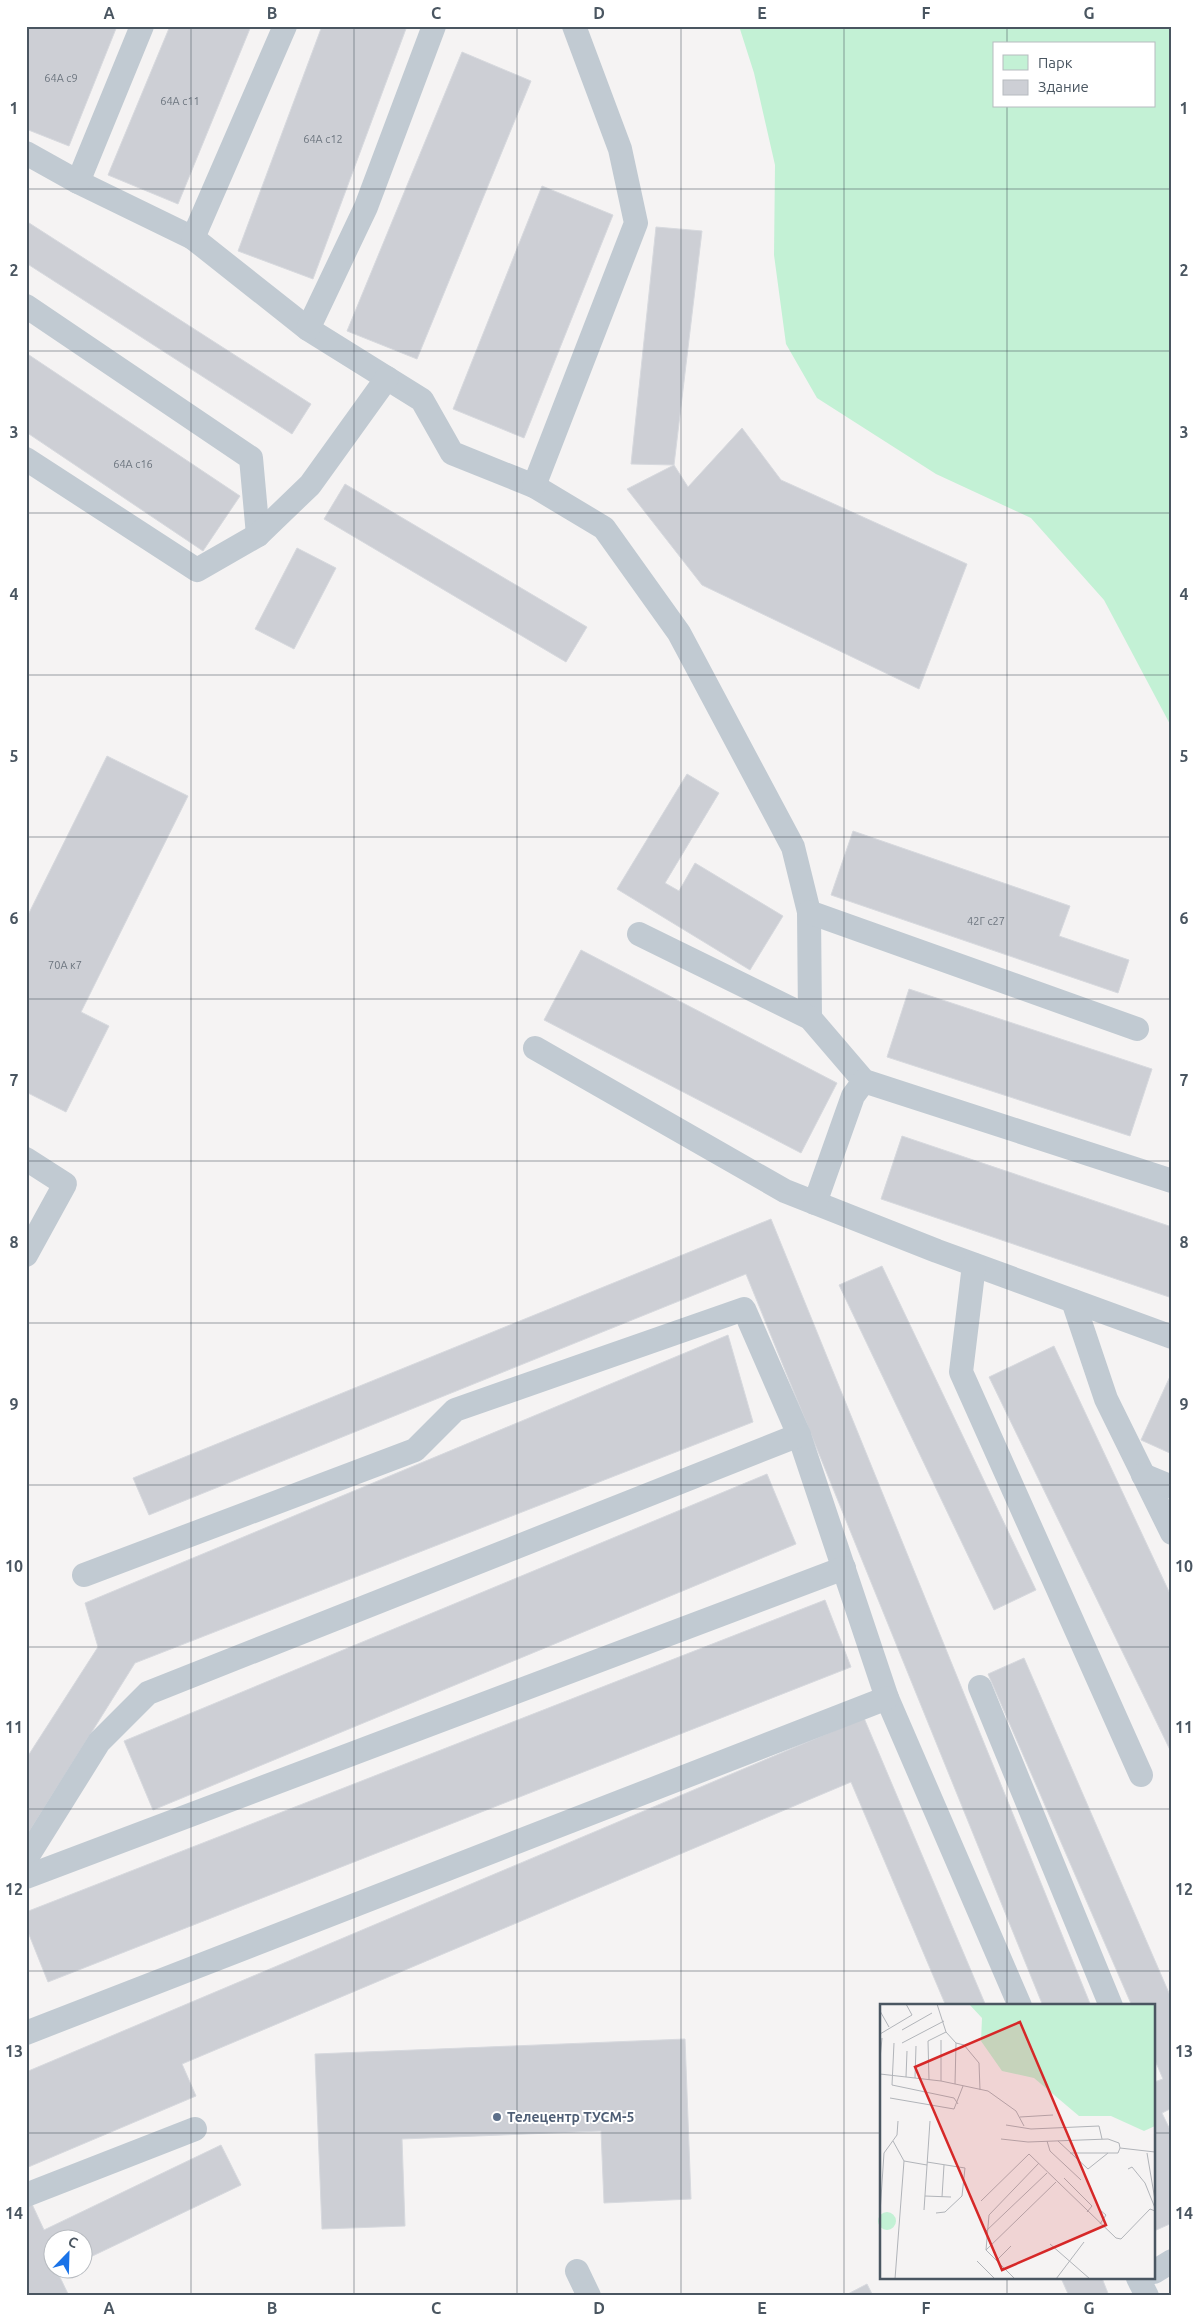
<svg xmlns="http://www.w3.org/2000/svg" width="1198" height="2322" font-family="Ubuntu,sans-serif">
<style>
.green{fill:#c3f1d5;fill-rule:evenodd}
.building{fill:#cdcfd5;stroke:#d7d9de}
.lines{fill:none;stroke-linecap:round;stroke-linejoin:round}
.service{stroke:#c1cad2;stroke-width:24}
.grid{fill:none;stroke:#4a5661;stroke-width:1;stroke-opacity:0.55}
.service-dot{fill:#5c6f8a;stroke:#fff;stroke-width:2}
.labels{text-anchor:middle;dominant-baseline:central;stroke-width:4;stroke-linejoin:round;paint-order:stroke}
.number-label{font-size:11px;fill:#6b747e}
.service-label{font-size:14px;font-weight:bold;fill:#4e5e75;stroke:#fff;text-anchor:start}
.inset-road{fill:none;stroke:#b1b4b9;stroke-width:1}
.view{fill:#d62828;fill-opacity:0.15;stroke:#d62828;stroke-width:2.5}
.inset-edge{fill:none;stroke:#4a5661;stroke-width:2.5}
.neatline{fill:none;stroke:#4a5661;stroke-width:2}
.grid-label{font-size:16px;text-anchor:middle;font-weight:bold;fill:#4a5661}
</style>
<rect width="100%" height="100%" fill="#f5f3f3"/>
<path class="green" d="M739 26H1172V728L1104 600 1031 518 936 474 817 398 786 344 774 255 775 165 754 73ZM994 44H1154V106H994Z"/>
<g class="building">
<polygon points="26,26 117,26 69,146 26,129"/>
<polygon points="170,26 251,26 178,204 108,175"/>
<polygon points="322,26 407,26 313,279 238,251"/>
<polygon points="462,52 531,81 417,359 347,331"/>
<polygon points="542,186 613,215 524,438 453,409"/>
<polygon points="26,221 311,404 292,434 26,263"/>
<polygon points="656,227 702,231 674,465 631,464"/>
<polygon points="26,353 240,496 203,551 26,432"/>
<polygon points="742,428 781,480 967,564 919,689 702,585 627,489 674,465 688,487"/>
<polygon points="345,484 587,627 566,662 324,519"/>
<polygon points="297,548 336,568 294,649 255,629"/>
<polygon points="107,756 188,796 81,1012 109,1026 66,1112 26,1092 26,919"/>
<polygon points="687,774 719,793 665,883 679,891 695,863 783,916 750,970 617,889"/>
<polygon points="853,831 1070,906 1059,936 1129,960 1118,993 831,895"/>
<polygon points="581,950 837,1083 801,1153 544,1020"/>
<polygon points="909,989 1152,1069 1130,1136 887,1057"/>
<polygon points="902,1136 1172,1227 1172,1298 881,1199"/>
<polygon points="771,1219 1091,2006 1043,2006 746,1274 149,1515 133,1478"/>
<polygon points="882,1266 1036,1590 994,1610 839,1285"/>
<polygon points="728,1335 753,1422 135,1663 26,1837 26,1759 98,1647 85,1603"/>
<polygon points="1054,1346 1172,1598 1172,1754 989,1377"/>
<polygon points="1172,1372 1172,1454 1141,1440"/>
<polygon points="767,1474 796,1544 153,1810 124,1741"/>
<polygon points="825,1600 851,1667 48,1982 26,1927 26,1912"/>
<polygon points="1024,1658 1172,2000 1172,2108 1162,2113 1172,2134 1172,2223 1154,2231 1154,2082 1163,2079 1154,2058 1154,2006 1132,2006 988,1674"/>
<polygon points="864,1718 986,2006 946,2006 851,1782 182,2064 196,2096 26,2168 26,2072"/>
<polygon points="685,2039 691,2199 604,2203 601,2131 402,2139 405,2226 322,2229 315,2054"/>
<polygon points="221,2145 241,2185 82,2261 82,2240 52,2240 52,2270 65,2270 58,2273 69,2296 26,2296 26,2204 31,2202 44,2230"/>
<polygon points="1061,2278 1102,2278 1109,2296 1069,2296"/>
<polygon points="867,2284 873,2296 844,2296"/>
</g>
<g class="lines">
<g class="service">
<polyline points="26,153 78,182 193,238 308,329 422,400 452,453 534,486 604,528 679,633 793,847 809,912 810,1018"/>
<polyline points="78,182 142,26"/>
<polyline points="193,238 285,26"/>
<polyline points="26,306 251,458 258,535"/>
<polyline points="308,329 366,207 434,26"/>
<polyline points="26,459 197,570 258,535 310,485 387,378"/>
<polyline points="534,486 636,223 620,149 574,26"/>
<polyline points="809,912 1137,1029"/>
<polyline points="639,934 810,1018 864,1081 1172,1181"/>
<polyline points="535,1048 785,1191 937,1251 1172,1337"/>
<polyline points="26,1159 65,1184 26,1255"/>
<polyline points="815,1203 853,1096 864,1081"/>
<polyline points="974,1265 961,1372 1141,1775"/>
<polyline points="1073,1301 1106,1399 1172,1533"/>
<polyline points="1143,1475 1172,1487"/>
<polyline points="84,1575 415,1450 455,1410 744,1309 799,1435 887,1698 1020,2006"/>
<polyline points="980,1687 1111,2006"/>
<polyline points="26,1859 99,1742 148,1693 799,1435"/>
<polyline points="26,1877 844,1568"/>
<polyline points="26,2033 887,1698"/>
<polyline points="26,2195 195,2129"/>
<polyline points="577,2271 589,2296"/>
<polyline points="1154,2272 1172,2261"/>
<polyline points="1138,2278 1147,2296"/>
</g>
</g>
<path class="grid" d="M191 26V2296M354 26V2296M517 26V2296M681 26V2296M844 26V2296M1007 26V44M1007 106V2006M26 189H1172M26 351H1172M26 513H1172M26 675H1172M26 837H1172M26 999H1172M26 1161H1172M26 1323H1172M26 1485H1172M26 1647H1172M26 1809H1172M26 1971H1172M26 2133H882M1154 2133H1172M1007 2278V2296"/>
<circle class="service-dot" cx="497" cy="2117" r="5"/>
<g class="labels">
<g class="number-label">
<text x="61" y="78">64А с9</text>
<text x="180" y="101">64А с11</text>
<text x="323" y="139">64А с12</text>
<text x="133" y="464">64А с16</text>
<text x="986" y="921">42Г с27</text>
<text x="65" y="965">70А к7</text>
</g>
<g class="service-label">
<text x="507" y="2117">Телецентр ТУСМ-5</text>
</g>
</g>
<g transform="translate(880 2004)">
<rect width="275" height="275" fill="#f5f3f3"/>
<path d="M89 0H275V122L264 127 231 112H199L154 74 122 67 101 37 102 14ZM-2 217a9 9 0 1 1 18 0a9 9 0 1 1-18 0Z" fill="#c3f1d5"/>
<path class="inset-road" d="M57 0 66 28 76 39M0 7 9 23M22 26 52 9M0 30 32 11 26 0M14 39 12 81 74 94 78 100M22 39 64 17M0 55 2 34M0 70 61 77 108 87 136 107 144 122M26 73 27 47M35 74 36 42M49 76 48 37 66 28M61 77V36M75 80 76 39 84 41 99 59 100 86M10 94 74 105 83 82M140 113 173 111M126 121 151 125 219 122 222 135M121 135 148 138 228 135 239 139 240 144M13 137 24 157 47 161M167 137 170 147 201 176M178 137 208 165 228 149M240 144 275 148M190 149H238L240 144M267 149 275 196M47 158 85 164 82 192 65 208 56 209M248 165 252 163 265 179 275 204M184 174 212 202 207 208M45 192 71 193M62 193 64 161M101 197 149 150 236 234 241 235 270 205 275 207M44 206 50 117M0 209 4 149 17 131 18 117M220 220 226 211 220 206M106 227 167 169M170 240 210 275M106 246 176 178M97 257 115 275M116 257 131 242M15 275 24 157M135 275 106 246 109 211 159 159M176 275 204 238"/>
<path class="view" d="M140 18 226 221 122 266 35 63Z"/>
<rect width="275" height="275" class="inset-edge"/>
</g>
<rect width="1198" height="2322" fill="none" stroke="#ffffff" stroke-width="55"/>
<rect x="993" y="42" width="162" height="65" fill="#ffffff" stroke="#b7bbc0"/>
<rect x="1003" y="55" width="25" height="15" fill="#c3f1d5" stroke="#b7bbc0"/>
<text x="1038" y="68" font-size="15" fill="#4a5661">Парк</text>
<rect x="1003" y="80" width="25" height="15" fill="#cdcfd5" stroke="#b7bbc0"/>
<text x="1038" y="92" font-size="15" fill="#4a5661">Здание</text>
<g transform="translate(68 2254) rotate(23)"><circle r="24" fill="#ffffff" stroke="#b7bbc0"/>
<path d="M0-4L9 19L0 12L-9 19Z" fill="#1a73e8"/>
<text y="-8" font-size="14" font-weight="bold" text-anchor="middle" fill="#4a5661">С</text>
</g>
<rect x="28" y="28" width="1142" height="2266" class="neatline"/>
<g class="grid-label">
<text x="109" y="19">A</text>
<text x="272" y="19">B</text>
<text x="436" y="19">C</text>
<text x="599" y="19">D</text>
<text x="762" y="19">E</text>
<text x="926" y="19">F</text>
<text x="1089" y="19">G</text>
<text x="14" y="114">1</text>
<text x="1184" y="114">1</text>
<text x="14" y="276">2</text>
<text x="1184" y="276">2</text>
<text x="14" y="438">3</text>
<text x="1184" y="438">3</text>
<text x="14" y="600">4</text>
<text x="1184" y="600">4</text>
<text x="14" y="762">5</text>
<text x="1184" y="762">5</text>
<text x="14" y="924">6</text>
<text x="1184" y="924">6</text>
<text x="14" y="1086">7</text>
<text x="1184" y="1086">7</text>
<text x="14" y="1248">8</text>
<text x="1184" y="1248">8</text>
<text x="14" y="1410">9</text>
<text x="1184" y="1410">9</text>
<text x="14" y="1572">10</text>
<text x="1184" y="1572">10</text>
<text x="14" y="1733">11</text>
<text x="1184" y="1733">11</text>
<text x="14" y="1895">12</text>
<text x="1184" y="1895">12</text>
<text x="14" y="2057">13</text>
<text x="1184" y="2057">13</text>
<text x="14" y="2219">14</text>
<text x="1184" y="2219">14</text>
<text x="109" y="2314">A</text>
<text x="272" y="2314">B</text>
<text x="436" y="2314">C</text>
<text x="599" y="2314">D</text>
<text x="762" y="2314">E</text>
<text x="926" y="2314">F</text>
<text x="1089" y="2314">G</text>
</g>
</svg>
